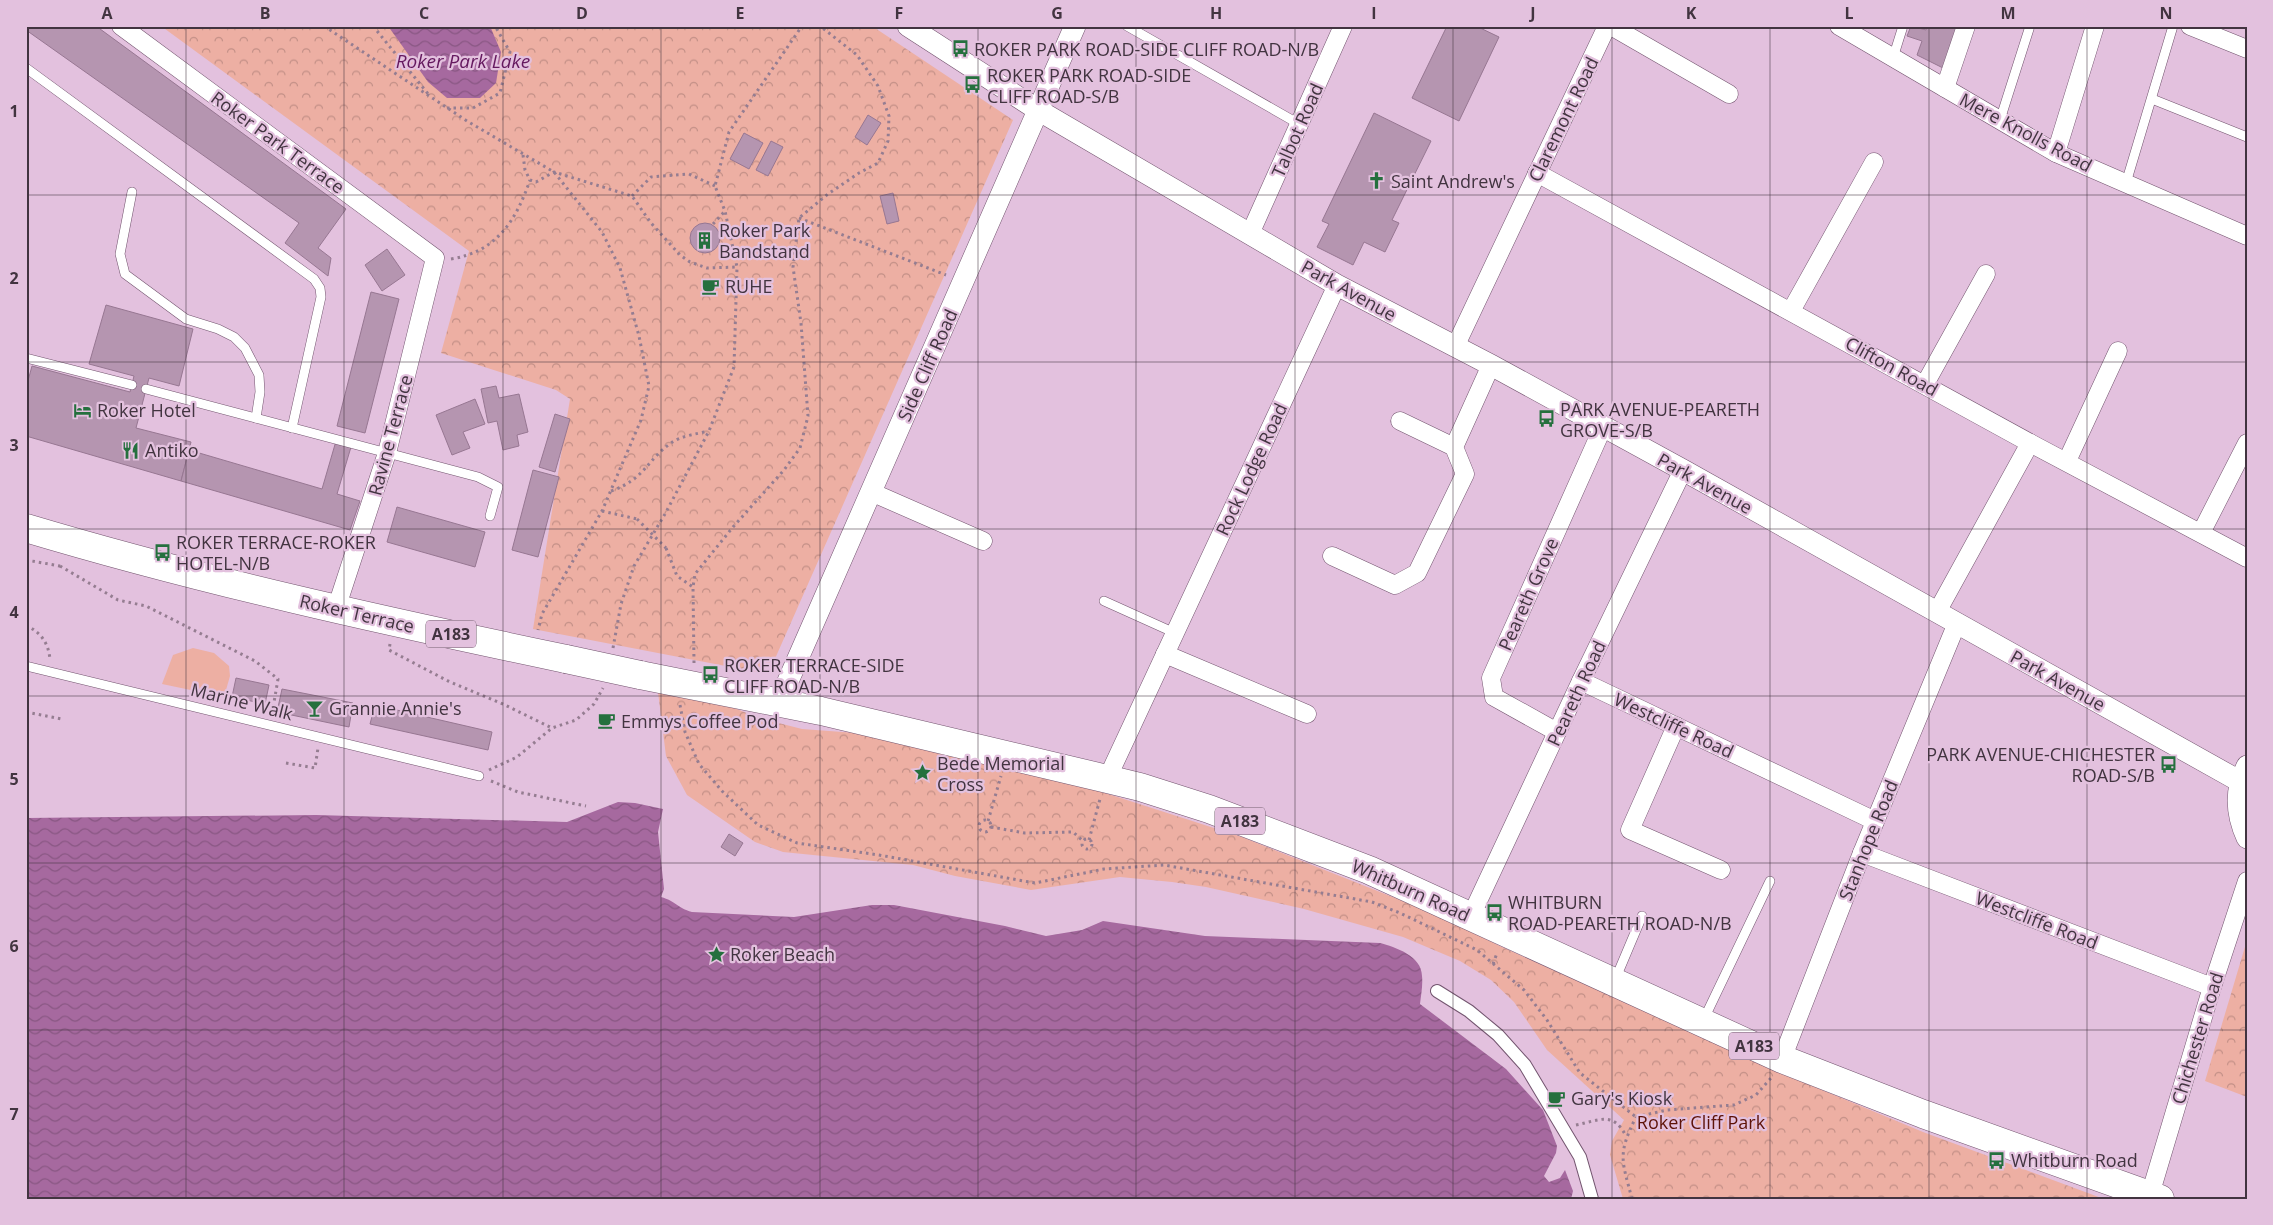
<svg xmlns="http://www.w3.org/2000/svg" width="2273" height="1225" font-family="'Open Sans',sans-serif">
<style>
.green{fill:#edafa3}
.forest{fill:url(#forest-crowns)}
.water{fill:url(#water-waves)}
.building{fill:#b595b0;stroke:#977792}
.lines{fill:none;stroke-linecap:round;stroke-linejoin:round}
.service-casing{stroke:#73556f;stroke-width:10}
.pedestrian-casing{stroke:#73556f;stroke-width:14}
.minor-casing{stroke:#73556f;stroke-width:19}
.tertiary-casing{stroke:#73556f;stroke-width:22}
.primary-casing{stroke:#73556f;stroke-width:29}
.path{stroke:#957d91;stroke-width:3;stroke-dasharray:2.5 4;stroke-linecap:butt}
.service{stroke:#fff;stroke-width:9}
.pedestrian{stroke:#fff;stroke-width:12}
.minor{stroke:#fff;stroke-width:18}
.tertiary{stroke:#fff;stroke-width:21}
.primary{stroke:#fff;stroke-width:28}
.primary-bridge-casing{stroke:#73556f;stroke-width:29;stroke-linecap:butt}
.path-bridge{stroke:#957d91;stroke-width:3;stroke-dasharray:2.5 4;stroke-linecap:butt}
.primary-bridge{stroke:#fff;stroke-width:28}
.grid{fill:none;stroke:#423440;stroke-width:1;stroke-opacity:0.55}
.labels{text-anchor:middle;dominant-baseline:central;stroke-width:4.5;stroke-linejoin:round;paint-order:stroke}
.shield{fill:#e3c1de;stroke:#725e6f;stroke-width:1}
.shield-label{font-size:16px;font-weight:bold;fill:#423440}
.poi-label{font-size:18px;fill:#423440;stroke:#e3c1de;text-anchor:start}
.street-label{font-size:18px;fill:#423440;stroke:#e3c1de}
.park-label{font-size:18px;fill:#5d1207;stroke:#e3c1de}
.water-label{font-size:19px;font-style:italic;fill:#65195f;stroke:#e3c1de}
.neatline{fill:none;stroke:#423440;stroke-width:2}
.grid-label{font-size:16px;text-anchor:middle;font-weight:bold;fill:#423440}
</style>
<defs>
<pattern id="forest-crowns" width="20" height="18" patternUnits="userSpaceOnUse" patternTransform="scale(1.25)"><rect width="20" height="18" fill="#edafa3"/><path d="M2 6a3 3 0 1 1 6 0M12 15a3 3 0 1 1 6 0" fill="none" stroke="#c28f86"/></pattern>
<pattern id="water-waves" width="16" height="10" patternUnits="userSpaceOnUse" patternTransform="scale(1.25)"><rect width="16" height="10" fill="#a6699f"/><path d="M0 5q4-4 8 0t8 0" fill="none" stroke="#895783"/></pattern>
</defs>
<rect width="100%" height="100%" fill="#e3c1de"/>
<polygon class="green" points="193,648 214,653 229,666 230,676 224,697 162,684 173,655"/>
<g class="forest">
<polygon points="161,26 872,26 1013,120 774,661 762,673 533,629 570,399 556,390 441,353 469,251"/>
<polygon points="658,692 707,697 759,718 802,729 856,733 1102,792 1242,837 1438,915 1500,946 1777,1071 1923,1132 2104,1199 1623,1199 1610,1155 1612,1141 1624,1120 1547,1050 1514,1002 1491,980 1460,961 1403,937 1304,909 1206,887 1172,882 1120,877 1031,890 955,876 913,865 783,852 755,842 687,795 666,756"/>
<polygon points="2247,940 2247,1097 2205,1081"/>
</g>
<g class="water">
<polygon points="388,26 490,26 501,52 496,83 480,98 447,98 428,82"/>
<path d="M618 802 635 803 663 809 658 832 664 889 661 897C676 901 677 908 692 912L794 917 872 905H894L1005 926 1046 936 1082 930 1103 921 1205 936 1380 943C1395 947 1422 956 1422 976 1423 985 1421 995 1420 1004L1506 1069 1543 1110 1557 1146 1556 1153 1544 1176 1549 1182 1560 1178 1565 1170 1573 1191 1571 1199H26V818L316 815 567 822Z"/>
</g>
<g class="building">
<polygon points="26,26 96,26 346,209 318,248 331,258 328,276 285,243 299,223 26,30"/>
<polygon points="1447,26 1476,26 1499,37 1459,121 1412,98"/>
<polygon points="1911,26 1926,30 1927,26 1957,26 1943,68 1917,55 1922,41 1907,36"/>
<polygon points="1374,113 1431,141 1392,220 1399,223 1385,252 1364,242 1353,265 1317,247 1329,224 1322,221"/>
<polygon points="868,115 881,123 867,145 855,137"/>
<polygon points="744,133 763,143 749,169 730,159"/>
<polygon points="771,141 783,147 768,176 756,170"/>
<polygon points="893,193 899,221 887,224 880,196"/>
<circle cx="705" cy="238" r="15"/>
<polygon points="387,249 405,275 382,291 365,265"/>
<polygon points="371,292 399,299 365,433 337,426"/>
<polygon points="106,305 193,329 179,386 149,378 136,428 191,442 181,481 26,436 26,388 32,366 130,392 134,376 89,364"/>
<polygon points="496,386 499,398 519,394 528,432 517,435 519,446 503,450 497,421 488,423 481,389"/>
<polygon points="475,399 485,424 463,432 470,448 452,455 436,415"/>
<polygon points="555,414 570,419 555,472 539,467"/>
<polygon points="336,441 351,447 337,494 360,501 350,530 181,481 189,450 322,489"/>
<polygon points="533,470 559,477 538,557 512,550"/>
<polygon points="397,507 485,532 475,567 387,542"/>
<polygon points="236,678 269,685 265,704 232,697"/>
<polygon points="282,689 353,703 349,727 277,712"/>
<polygon points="375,705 492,732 488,750 370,724"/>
<polygon points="729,834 743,843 735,856 721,847"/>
</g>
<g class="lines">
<defs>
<g id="service">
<polyline points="1127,26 1299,124"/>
<polyline points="1893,58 1903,26"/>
<polyline points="26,68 314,279 320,288 321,297 292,428"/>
<polyline points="2152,99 2247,137"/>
<polyline points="2000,120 2030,26"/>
<polyline points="2126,183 2173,26"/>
<polyline points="132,192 120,254 125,274 186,319 218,329 234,337 245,348 259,375 260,392 256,418"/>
<polyline points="26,358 132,385"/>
<polyline points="146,389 478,477 498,487 490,516"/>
<polyline points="1104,601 1175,633"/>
<polyline points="26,666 479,776"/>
<polyline points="1615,980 1642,916"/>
<polyline points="1703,1021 1770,881"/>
</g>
<polyline id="pedestrian" points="1437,991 1469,1011 1498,1035 1525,1065 1580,1157 1592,1199"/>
<g id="minor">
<polyline points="121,26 435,258 387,453 336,609"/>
<polyline points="1611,26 1729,94"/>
<polyline points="1839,26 2056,153 2247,236"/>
<polyline points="2190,26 2247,49"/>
<polyline points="1945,88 1966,26"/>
<polyline points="2056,153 2095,26"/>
<polyline points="1537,173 2030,443 2247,558"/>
<polyline points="1250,234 1343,26"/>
<polyline points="1791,311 1874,162"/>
<polyline points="1455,347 1607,26"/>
<polyline points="1925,384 1986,274"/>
<polyline points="1400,421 1454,447"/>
<polyline points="2067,461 2118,351"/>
<polyline points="871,492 983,541"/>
<polyline points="2201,533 2247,443"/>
<polyline points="1332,556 1395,585 1417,573 1465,474 1454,447 1491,365"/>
<polyline points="1937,612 2030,443"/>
<polyline points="1165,654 1307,714"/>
<polyline points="1581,681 1875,821"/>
<polyline points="1676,726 1630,830 1721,870"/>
<polyline points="1557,732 1494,697 1491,678 1603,427"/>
<polyline points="1107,779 1337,285"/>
<polyline points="1862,853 2212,987"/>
<polyline points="1471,916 1581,681 1683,470"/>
<polyline points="1782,1059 1862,853 1957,623"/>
<polyline points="2150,1195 2212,987 2247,881"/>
</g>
<g id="tertiary">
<polyline points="908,26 1038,110 1337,285 1491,365 1683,470 2241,782"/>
<polyline points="778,704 1075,26"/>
<path d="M2247 766C2235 789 2236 814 2247 838"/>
</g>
<g id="primary">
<path d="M26 528C203 581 385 621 566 659"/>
<polyline points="640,675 821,711 1107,779 1140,787 1209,809 1369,870 1782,1059 1923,1114 2160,1199"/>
</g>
</defs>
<use href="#service" class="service-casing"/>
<use href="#pedestrian" class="pedestrian-casing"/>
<use href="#minor" class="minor-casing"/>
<use href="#tertiary" class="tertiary-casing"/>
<use href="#primary" class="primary-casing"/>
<g class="path">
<polyline points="324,26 467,121 554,172 602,232 620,268 639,336 649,386 641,420 602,511 542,614 538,630"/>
<polyline points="373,26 429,95"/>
<polyline points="447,108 473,108 500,93 510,52 495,26"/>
<polyline points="523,155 525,170 530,180 536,182 554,172 632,196 651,223 680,255 690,262 707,268 737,267"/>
<polyline points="632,196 651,177 689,174 715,186"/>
<polyline points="799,218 946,275"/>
<polyline points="713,224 725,211"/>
<path d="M451 259C496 252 516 221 530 180"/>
<path d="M611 491C645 479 646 461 671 443 680 436 697 434 708 431"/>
<polyline points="602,511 637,519"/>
<polyline points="666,548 677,576 693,587"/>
<polyline points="26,560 60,566 61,564"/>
<polyline points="60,566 118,600 146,606 255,661 278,679 272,714"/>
<path d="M26 625C41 633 48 642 50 659"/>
<polyline points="390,644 389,650 448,681 505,705 552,728"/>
<polyline points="613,648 621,604 634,566 665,514 709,431 734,367 737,267 725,211 715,186 729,132 802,26"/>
<polyline points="694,663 693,587 695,574 733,527 784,470 800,448 808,416 801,323 793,267 799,218 828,194 859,173 878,163 888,141 889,116 878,86 857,55 820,26"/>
<polyline points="680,705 685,732 699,764 722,791 758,825 797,843 879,855 1035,883 1104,869 1164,865 1372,902 1400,913 1477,950 1524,990 1547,1020 1580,1073 1636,1117"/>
<polyline points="26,712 62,719"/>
<polyline points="286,763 315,768 318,748"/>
<polyline points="489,770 517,757 552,728 576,720 594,704 603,688"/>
<polyline points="491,781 518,792 586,806"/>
<circle cx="985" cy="826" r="6"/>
<polyline points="988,821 1001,776"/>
<polyline points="991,827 1025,833 1073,832 1083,841"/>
<circle cx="1087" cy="844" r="5"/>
<polyline points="1089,840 1100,799"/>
<polyline points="1493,964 1497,953"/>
<polyline points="1636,1117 1667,1110 1734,1105 1756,1095 1771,1078"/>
<path d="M1576 1125C1600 1120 1613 1111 1626 1136"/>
<path d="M1632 1199C1622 1160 1617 1155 1636 1117"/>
</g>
<use href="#service" class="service"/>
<use href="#pedestrian" class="pedestrian"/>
<use href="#minor" class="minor"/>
<use href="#tertiary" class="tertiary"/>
<use href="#primary" class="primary"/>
<defs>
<polyline id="primary-bridge" points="566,659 640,675"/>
</defs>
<use href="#primary-bridge" class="primary-bridge-casing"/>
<polyline class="path-bridge" points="637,519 666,548"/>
<use href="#primary-bridge" class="primary-bridge"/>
</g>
<path class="grid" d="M186 26V1199M344 26V1199M503 26V1199M661 26V1199M820 26V1199M978 26V1199M1136 26V1199M1295 26V1199M1453 26V1199M1612 26V1199M1770 26V1199M1929 26V1199M2087 26V1199M26 195H2247M26 362H2247M26 529H2247M26 696H2247M26 863H2247M26 1030H2247"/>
<defs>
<symbol id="bus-bare" viewBox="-9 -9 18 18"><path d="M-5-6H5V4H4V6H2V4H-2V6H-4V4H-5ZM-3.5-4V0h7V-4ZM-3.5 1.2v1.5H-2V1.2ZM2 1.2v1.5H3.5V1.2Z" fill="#25703e" stroke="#e3c1de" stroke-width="2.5" paint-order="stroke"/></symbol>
<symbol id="church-bare" viewBox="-9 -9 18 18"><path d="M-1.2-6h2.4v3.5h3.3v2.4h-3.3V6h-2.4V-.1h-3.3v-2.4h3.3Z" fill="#25703e" stroke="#e3c1de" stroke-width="2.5" paint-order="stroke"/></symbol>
<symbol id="building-bare" viewBox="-9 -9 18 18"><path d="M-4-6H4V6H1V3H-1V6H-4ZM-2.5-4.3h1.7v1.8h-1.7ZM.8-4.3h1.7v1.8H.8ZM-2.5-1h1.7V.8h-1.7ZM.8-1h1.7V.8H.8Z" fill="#25703e" stroke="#e3c1de" stroke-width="2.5" paint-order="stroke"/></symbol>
<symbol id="cafe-bare" viewBox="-9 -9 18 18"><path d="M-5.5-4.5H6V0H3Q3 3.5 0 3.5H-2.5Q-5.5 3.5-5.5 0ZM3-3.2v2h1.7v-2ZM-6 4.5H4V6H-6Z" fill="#25703e" stroke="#e3c1de" stroke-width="2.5" paint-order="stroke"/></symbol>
<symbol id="hotel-bare" viewBox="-9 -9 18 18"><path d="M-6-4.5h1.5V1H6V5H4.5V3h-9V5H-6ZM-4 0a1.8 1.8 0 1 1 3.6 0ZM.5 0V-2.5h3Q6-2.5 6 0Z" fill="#25703e" stroke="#e3c1de" stroke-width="2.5" paint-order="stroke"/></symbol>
<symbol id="restaurant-bare" viewBox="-9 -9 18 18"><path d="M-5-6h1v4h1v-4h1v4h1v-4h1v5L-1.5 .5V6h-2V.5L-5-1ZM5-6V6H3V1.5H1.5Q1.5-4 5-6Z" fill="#25703e" stroke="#e3c1de" stroke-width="2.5" paint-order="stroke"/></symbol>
<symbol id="bar-bare" viewBox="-9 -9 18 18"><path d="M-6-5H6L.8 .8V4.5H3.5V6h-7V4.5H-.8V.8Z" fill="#25703e" stroke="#e3c1de" stroke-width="2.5" paint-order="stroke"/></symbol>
<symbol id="sight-bare" viewBox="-9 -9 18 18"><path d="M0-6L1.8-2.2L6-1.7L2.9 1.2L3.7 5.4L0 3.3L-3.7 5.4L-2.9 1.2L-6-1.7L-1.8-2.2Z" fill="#25703e" stroke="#e3c1de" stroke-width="2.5" paint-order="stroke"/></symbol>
</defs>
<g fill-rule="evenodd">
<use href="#bus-bare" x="948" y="36" width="25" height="25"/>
<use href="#bus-bare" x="960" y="72" width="25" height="25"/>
<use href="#church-bare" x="1364" y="168" width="25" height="25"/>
<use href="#building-bare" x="692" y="228" width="25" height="25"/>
<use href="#cafe-bare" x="698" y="274" width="25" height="25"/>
<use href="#hotel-bare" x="70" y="398" width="25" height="25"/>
<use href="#bus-bare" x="1534" y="406" width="25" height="25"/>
<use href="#restaurant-bare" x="118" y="438" width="25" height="25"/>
<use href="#bus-bare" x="150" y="540" width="25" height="25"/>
<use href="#bus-bare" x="698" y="662" width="25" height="25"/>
<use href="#bar-bare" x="302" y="696" width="25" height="25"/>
<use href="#cafe-bare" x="594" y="708" width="25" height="25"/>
<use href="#bus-bare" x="2156" y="752" width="25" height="25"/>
<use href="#sight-bare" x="910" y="760" width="25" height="25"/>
<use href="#bus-bare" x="1482" y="900" width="25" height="25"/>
<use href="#sight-bare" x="704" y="942" width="25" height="25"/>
<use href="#cafe-bare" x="1544" y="1086" width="25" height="25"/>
<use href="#bus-bare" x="1984" y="1148" width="25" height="25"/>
</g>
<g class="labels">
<g class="shield">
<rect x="426" y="620.5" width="50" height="27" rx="4"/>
<rect x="1215" y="807.5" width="50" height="27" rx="4"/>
<rect x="1729" y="1032.5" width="50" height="27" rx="4"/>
</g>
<g class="shield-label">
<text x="451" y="634">A183</text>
<text x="1240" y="821">A183</text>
<text x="1754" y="1046">A183</text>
</g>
<g class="poi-label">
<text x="974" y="49">ROKER PARK ROAD-SIDE CLIFF ROAD-N/B</text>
<text x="987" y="75">ROKER PARK ROAD-SIDE<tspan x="987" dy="21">CLIFF ROAD-S/B</tspan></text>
<text x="1391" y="181">Saint Andrew's</text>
<text x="719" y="230">Roker Park<tspan x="719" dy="21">Bandstand</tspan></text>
<text x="725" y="286">RUHE</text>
<text x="1560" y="409">PARK AVENUE-PEARETH<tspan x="1560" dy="21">GROVE-S/B</tspan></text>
<text x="97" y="410">Roker Hotel</text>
<text x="145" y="450">Antiko</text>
<text x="176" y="542">ROKER TERRACE-ROKER<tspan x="176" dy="21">HOTEL-N/B</tspan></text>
<text x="724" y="665">ROKER TERRACE-SIDE<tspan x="724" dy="21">CLIFF ROAD-N/B</tspan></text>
<text x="329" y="708">Grannie Annie's</text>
<text x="621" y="721">Emmys Coffee Pod</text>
<text x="2155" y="754" text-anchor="end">PARK AVENUE-CHICHESTER<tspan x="2155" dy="21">ROAD-S/B</tspan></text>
<text x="937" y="763">Bede Memorial<tspan x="937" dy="21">Cross</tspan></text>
<text x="1508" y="902">WHITBURN<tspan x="1508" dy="21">ROAD-PEARETH ROAD-N/B</tspan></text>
<text x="730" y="954">Roker Beach</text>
<text x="1571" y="1098">Gary's Kiosk</text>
<text x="2011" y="1160">Whitburn Road</text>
</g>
<g class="street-label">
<text transform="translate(1563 119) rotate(-64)">Claremont Road</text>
<text transform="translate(1297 130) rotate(-66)">Talbot Road</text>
<text transform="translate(2026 132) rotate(28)">Mere Knolls Road</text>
<text transform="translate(278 142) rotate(36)">Roker Park Terrace</text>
<text transform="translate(1349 290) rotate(29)">Park Avenue</text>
<text transform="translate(927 365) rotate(-66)">Side Cliff Road</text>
<text transform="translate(1892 366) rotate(29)">Clifton Road</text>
<text transform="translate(390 435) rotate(-75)">Ravine Terrace</text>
<text transform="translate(1251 469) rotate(-65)">Rock Lodge Road</text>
<text transform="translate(1705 483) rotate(29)">Park Avenue</text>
<text transform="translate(1528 594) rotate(-66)">Peareth Grove</text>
<text transform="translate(357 613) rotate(13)">Roker Terrace</text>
<text transform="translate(2058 680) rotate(29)">Park Avenue</text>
<text transform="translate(1576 693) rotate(-65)">Peareth Road</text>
<text transform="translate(242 701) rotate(14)">Marine Walk</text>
<text transform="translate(1674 725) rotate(25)">Westcliffe Road</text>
<text transform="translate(1868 840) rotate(-68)">Stanhope Road</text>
<text transform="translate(1411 890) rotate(24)">Whitburn Road</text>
<text transform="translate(2037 920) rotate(21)">Westcliffe Road</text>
<text transform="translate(2197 1038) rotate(-73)">Chichester Road</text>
</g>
<g class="park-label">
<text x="1701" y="1122">Roker Cliff Park</text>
</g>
<g class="water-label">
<text x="463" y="61">Roker Park Lake</text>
</g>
</g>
<rect width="2273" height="1225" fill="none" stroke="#e3c1de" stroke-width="55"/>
<rect x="28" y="28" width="2218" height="1170" class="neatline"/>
<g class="grid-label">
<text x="107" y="19">A</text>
<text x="265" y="19">B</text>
<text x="424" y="19">C</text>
<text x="582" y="19">D</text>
<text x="740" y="19">E</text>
<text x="899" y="19">F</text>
<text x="1057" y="19">G</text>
<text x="1216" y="19">H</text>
<text x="1374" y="19">I</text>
<text x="1533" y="19">J</text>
<text x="1691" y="19">K</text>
<text x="1849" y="19">L</text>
<text x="2008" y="19">M</text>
<text x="2166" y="19">N</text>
<text x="14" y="117">1</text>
<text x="14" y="284">2</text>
<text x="14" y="451">3</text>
<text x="14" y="618">4</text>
<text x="14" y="785">5</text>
<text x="14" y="952">6</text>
<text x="14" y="1120">7</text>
</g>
</svg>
